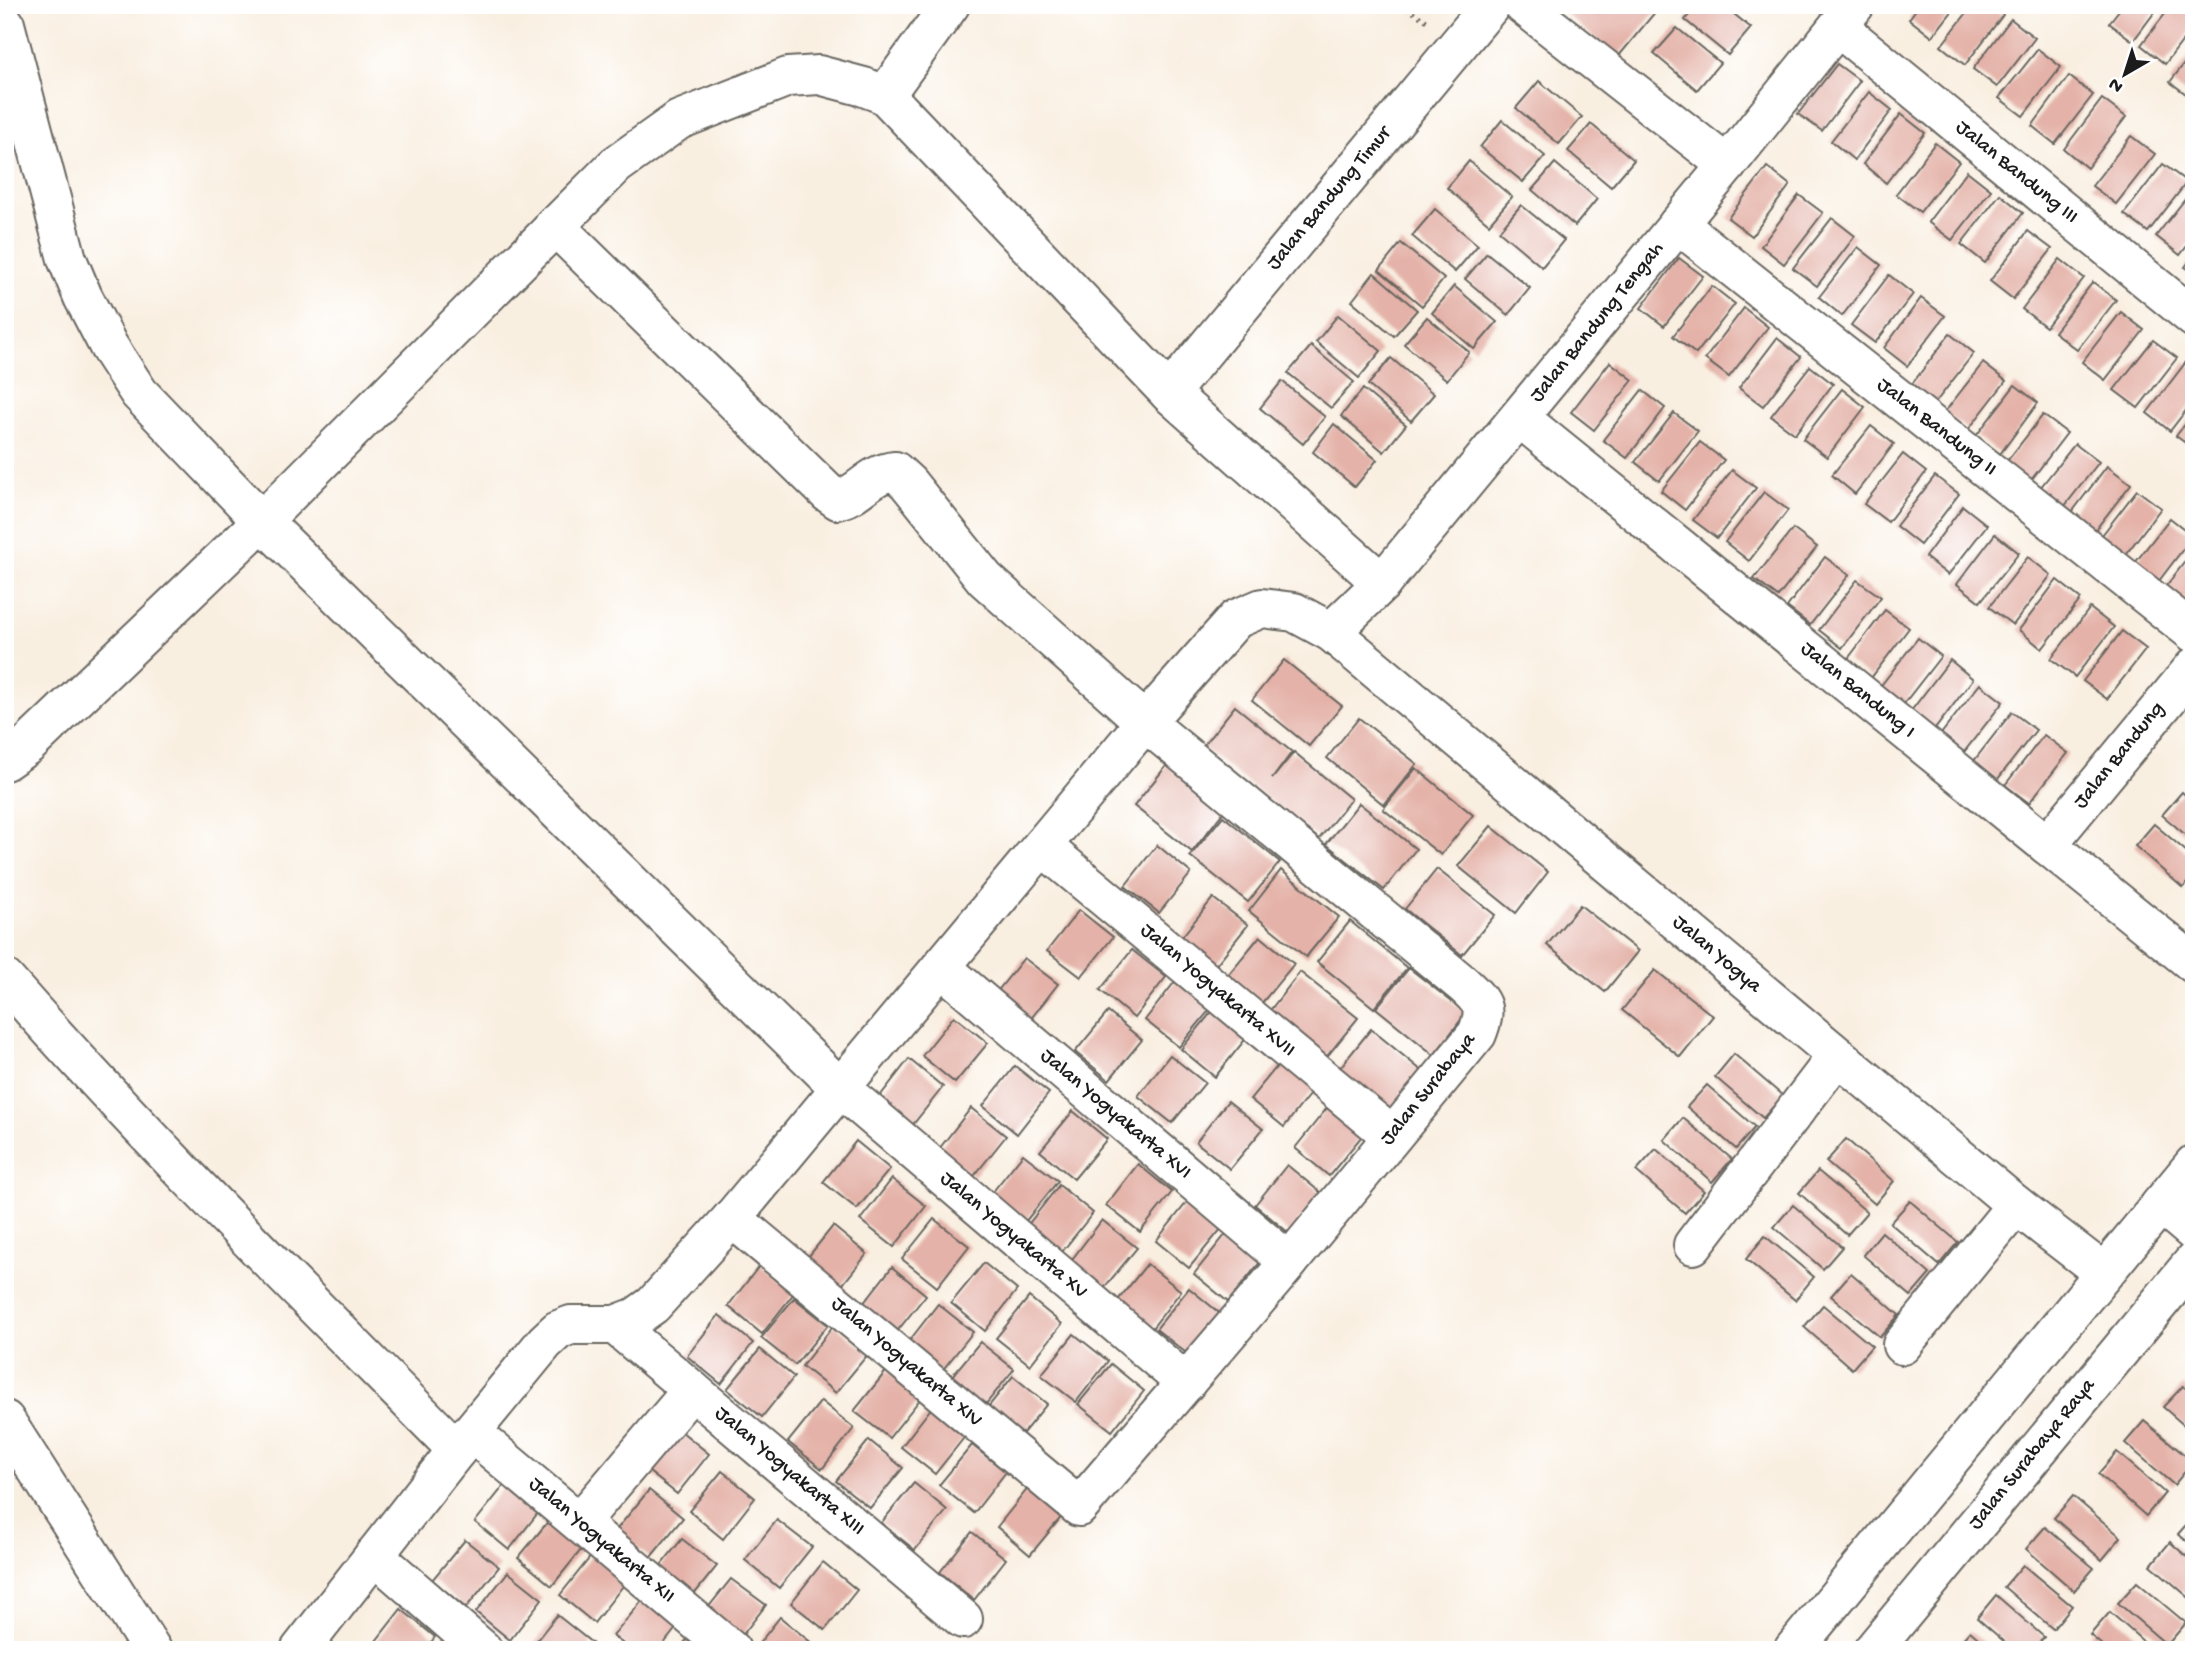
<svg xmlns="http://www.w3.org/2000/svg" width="2199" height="1655" font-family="'Gochi Hand',sans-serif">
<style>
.building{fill:#e4b2a8}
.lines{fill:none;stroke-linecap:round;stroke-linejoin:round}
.minor-casing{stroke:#696661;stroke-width:42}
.path{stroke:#696661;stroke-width:4.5;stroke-dasharray:2 5;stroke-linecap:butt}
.minor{stroke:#fff;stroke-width:38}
.labels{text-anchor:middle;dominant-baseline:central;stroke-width:5;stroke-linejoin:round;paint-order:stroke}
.street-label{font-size:21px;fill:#1c1c1c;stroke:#fff}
</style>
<rect width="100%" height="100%" fill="#fff"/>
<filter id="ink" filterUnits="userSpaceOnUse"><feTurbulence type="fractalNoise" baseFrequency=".0143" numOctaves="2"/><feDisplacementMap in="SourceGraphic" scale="14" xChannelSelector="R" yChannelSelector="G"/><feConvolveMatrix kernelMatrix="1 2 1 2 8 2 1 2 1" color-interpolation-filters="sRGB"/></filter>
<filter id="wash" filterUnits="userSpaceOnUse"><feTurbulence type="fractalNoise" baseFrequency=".00686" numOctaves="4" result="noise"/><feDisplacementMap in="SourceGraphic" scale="28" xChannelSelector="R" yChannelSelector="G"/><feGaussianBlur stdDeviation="1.57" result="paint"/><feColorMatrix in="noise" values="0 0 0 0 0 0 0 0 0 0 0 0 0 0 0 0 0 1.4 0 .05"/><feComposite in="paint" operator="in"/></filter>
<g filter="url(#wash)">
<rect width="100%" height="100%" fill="#f9efe1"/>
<g id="blocks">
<g class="building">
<polygon points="1559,5 1661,5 1618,57 1557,7"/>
<polygon points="1697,5 1723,5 1751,28 1728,55 1685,20"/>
<polygon points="1919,5 1957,5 1932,37 1909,19"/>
<polygon points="1973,5 1991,5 2003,15 1965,65 1941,46"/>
<polygon points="2123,5 2160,5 2133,41 2109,23"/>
<polygon points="2172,5 2194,6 2194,26 2165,64 2141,45"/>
<polygon points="2011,19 2035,38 1997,87 1973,69"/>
<polygon points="1677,28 1720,63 1697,90 1654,54"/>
<polygon points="2038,49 2061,67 2023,116 1999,98"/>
<polygon points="2194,51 2194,100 2170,82"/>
<polygon points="1837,64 1860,81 1822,131 1798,114"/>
<polygon points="2069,76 2093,95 2055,144 2032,126"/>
<polygon points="1539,81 1582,117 1559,144 1516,108"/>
<polygon points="1869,92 1892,110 1854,160 1831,141"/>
<polygon points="2102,99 2126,117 2087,168 2064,149"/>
<polygon points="1901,114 1925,133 1886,183 1863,164"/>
<polygon points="1502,120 1545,156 1523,182 1480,147"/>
<polygon points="1591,124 1634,160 1611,187 1568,151"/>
<polygon points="2131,136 2155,154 2116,204 2092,186"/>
<polygon points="1935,143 1959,162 1920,212 1896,194"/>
<polygon points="1469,161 1512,197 1489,224 1447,188"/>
<polygon points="1555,163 1597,199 1575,226 1532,190"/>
<polygon points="2163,164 2187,182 2148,232 2124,214"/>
<polygon points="1767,167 1790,185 1752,236 1728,218"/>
<polygon points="1967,171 1991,190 1952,240 1928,222"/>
<polygon points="2194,188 2194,237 2180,255 2156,236"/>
<polygon points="2000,194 2023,213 1985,263 1961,244"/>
<polygon points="1799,195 1823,213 1784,264 1761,246"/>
<polygon points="1521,205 1564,240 1542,267 1499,231"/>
<polygon points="1435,209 1478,245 1455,272 1412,236"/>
<polygon points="1832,218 1855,236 1817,286 1793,268"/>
<polygon points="2028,231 2052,249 2013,299 1990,281"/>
<polygon points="1401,243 1444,279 1422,306 1379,270"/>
<polygon points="1858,247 1881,265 1842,316 1819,297"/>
<polygon points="1487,253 1530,288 1508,315 1465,279"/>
<polygon points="2194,255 2194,273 2185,267"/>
<polygon points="1679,258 1703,276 1664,326 1641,308"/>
<polygon points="2060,259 2084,278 2046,327 2022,309"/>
<polygon points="1374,273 1417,310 1394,336 1352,301"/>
<polygon points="1889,275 1913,294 1875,343 1851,325"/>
<polygon points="2093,282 2116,300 2077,350 2054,332"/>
<polygon points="1454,286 1497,322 1474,349 1432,313"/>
<polygon points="1712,286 1735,304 1696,354 1673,336"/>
<polygon points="1921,298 1945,316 1907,366 1884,348"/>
<polygon points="1744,308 1768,327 1729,377 1705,359"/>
<polygon points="2121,312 2144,330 2105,380 2082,362"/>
<polygon points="1338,315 1381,351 1359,378 1316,342"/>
<polygon points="1427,317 1469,352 1447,380 1404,344"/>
<polygon points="1950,334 1974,353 1935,403 1912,384"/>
<polygon points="1777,338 1801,357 1763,406 1739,388"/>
<polygon points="2153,340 2177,358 2138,408 2114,390"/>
<polygon points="1311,346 1354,382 1331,408 1288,373"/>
<polygon points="1391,358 1434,394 1411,421 1368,385"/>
<polygon points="1610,362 1633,380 1594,430 1571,412"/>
<polygon points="2186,362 2194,369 2194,400 2170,431 2147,413"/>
<polygon points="1983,363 2006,381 1968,430 1944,413"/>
<polygon points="1810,366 1833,384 1795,434 1771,416"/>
<polygon points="1282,381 1325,417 1303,444 1260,408"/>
<polygon points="2015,385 2038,403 2000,454 1976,436"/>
<polygon points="1363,389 1406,425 1384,452 1341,416"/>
<polygon points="1842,389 1865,407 1827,457 1803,439"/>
<polygon points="1642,390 1665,408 1627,458 1603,440"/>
<polygon points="1674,413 1698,431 1659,481 1635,462"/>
<polygon points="2194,413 2194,449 2176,436"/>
<polygon points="2043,415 2067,433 2028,484 2004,465"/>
<polygon points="1334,424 1377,460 1355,487 1313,452"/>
<polygon points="1871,426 1894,444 1855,494 1832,475"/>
<polygon points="1700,442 1724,460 1685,510 1661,491"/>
<polygon points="2075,444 2099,462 2060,512 2036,493"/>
<polygon points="1903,454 1926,472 1888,522 1864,504"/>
<polygon points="2107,466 2131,484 2092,534 2069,516"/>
<polygon points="1732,470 1756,488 1717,538 1693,520"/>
<polygon points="1935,476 1959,494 1920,545 1896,526"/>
<polygon points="2137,490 2161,508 2123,558 2099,539"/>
<polygon points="1764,492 1788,510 1749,561 1725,542"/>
<polygon points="1963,506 1987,525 1948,575 1925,557"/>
<polygon points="2170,518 2193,536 2155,586 2131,568"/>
<polygon points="1793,529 1817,547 1778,597 1754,579"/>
<polygon points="1995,534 2019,553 1980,602 1957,584"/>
<polygon points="2194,550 2194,599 2187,609 2163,590"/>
<polygon points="1825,557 1849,575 1810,625 1787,607"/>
<polygon points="2028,557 2051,575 2013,625 1989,607"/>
<polygon points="1857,580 1881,597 1842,648 1819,630"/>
<polygon points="2057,580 2081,599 2042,649 2019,630"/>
<polygon points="2090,608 2114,627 2075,677 2051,659"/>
<polygon points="1885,610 1909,628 1871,678 1847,660"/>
<polygon points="2122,631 2146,649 2107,699 2083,681"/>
<polygon points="1918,638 1941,656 1902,706 1879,688"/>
<polygon points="1284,660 1342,706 1309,746 1252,700"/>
<polygon points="1950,660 1973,679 1935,729 1911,711"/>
<polygon points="1980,684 2003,702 1964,752 1941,734"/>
<polygon points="1235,706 1292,752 1272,779 1294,752 1351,799 1319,839 1202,747"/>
<polygon points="2012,712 2036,730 1997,780 1973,762"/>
<polygon points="1359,718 1417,764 1384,805 1327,758"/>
<polygon points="2044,735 2068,753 2029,803 2005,785"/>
<polygon points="1167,765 1224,811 1192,852 1134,806"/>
<polygon points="1416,768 1473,815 1441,855 1383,809"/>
<polygon points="2182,792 2194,803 2194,842 2162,815"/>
<polygon points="1359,803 1416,849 1384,890 1326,844"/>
<polygon points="1223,816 1280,862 1248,902 1190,856"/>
<polygon points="2154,824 2194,858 2194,874 2183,888 2135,846"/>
<polygon points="1491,826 1548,872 1516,913 1458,866"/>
<polygon points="1157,845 1191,873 1159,913 1125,886"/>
<polygon points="1437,869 1495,915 1462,955 1405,909"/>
<polygon points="1281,870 1339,917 1306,957 1249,911"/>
<polygon points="1213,898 1248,925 1215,966 1181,938"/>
<polygon points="1580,905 1638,951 1605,992 1547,945"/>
<polygon points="1079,910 1113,937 1081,977 1047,951"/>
<polygon points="1350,921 1407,968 1374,1008 1317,962"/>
<polygon points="1260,936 1294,964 1261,1004 1227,976"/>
<polygon points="1132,950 1166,977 1134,1018 1100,990"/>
<polygon points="1024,958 1058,984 1026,1025 992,998"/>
<polygon points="1409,968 1466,1013 1434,1055 1376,1008"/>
<polygon points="1655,970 1713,1016 1680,1057 1622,1010"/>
<polygon points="1300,972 1358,1018 1325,1059 1268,1013"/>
<polygon points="1177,979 1212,1007 1179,1047 1145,1020"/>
<polygon points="1214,1009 1248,1036 1215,1077 1181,1049"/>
<polygon points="1108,1012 1142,1040 1109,1080 1075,1052"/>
<polygon points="954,1016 988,1043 955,1083 922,1056"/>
<polygon points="1371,1029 1428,1076 1396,1116 1338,1070"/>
<polygon points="1734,1054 1783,1096 1763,1118 1715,1077"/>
<polygon points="1170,1055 1205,1083 1172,1123 1138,1096"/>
<polygon points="909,1059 943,1087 911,1127 877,1100"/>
<polygon points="1283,1059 1316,1086 1284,1127 1250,1099"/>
<polygon points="1015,1066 1049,1093 1017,1134 983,1106"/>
<polygon points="1707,1085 1755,1127 1736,1149 1687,1107"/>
<polygon points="1228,1101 1263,1129 1230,1169 1196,1142"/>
<polygon points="971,1108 1006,1136 974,1176 939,1149"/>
<polygon points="1327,1108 1362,1136 1329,1176 1295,1148"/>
<polygon points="1073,1111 1107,1139 1074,1179 1040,1151"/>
<polygon points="1683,1118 1732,1159 1712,1182 1664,1140"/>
<polygon points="1846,1139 1894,1181 1875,1204 1826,1162"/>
<polygon points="856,1141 890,1169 857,1209 823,1182"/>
<polygon points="1656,1149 1704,1191 1685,1213 1636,1171"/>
<polygon points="1023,1154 1058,1181 1025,1222 991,1194"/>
<polygon points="1138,1164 1172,1192 1140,1232 1106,1205"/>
<polygon points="1287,1165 1321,1193 1289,1233 1255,1205"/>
<polygon points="1818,1171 1867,1212 1847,1235 1799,1193"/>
<polygon points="892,1179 926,1206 894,1247 860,1220"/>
<polygon points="1059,1185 1093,1213 1061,1253 1027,1226"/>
<polygon points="1188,1201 1222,1228 1189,1268 1156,1241"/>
<polygon points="1910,1201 1958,1242 1939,1265 1890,1223"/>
<polygon points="1793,1205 1842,1247 1823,1269 1774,1227"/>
<polygon points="934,1219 969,1246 937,1287 902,1259"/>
<polygon points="1102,1220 1137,1248 1104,1288 1070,1262"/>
<polygon points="833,1226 867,1254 835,1294 800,1267"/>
<polygon points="1882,1232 1930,1274 1911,1296 1863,1255"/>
<polygon points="1226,1234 1261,1261 1228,1302 1194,1274"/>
<polygon points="1765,1236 1814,1277 1795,1300 1746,1259"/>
<polygon points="984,1263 1017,1290 985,1331 951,1303"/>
<polygon points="1147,1264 1181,1291 1149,1332 1114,1305"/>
<polygon points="760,1265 794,1293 762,1334 728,1306"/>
<polygon points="892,1267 926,1295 894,1335 859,1309"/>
<polygon points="1851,1273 1899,1315 1880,1337 1831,1296"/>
<polygon points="1189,1288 1223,1316 1190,1356 1156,1329"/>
<polygon points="1029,1297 1062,1324 1030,1365 996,1338"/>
<polygon points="794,1298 828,1325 795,1365 761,1338"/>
<polygon points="938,1304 973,1332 941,1372 906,1345"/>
<polygon points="1823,1305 1872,1346 1852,1369 1804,1327"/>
<polygon points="719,1315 753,1343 721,1384 687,1356"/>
<polygon points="834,1325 869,1353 836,1393 802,1366"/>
<polygon points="1074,1334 1108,1361 1076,1402 1041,1375"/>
<polygon points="980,1342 1014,1369 982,1409 947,1382"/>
<polygon points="760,1349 794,1377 762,1417 727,1389"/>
<polygon points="1111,1364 1144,1391 1112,1431 1078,1404"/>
<polygon points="887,1370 921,1398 889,1438 854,1411"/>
<polygon points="1013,1376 1047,1404 1014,1444 980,1417"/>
<polygon points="2183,1386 2194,1395 2194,1434 2163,1407"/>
<polygon points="821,1401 854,1428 822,1469 788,1442"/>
<polygon points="933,1406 967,1434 935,1474 901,1447"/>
<polygon points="2144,1421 2193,1462 2174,1485 2125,1443"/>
<polygon points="676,1427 709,1454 677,1494 643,1467"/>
<polygon points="869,1440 903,1468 870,1508 836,1481"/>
<polygon points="972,1445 1006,1472 974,1513 939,1485"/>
<polygon points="2117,1452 2165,1493 2146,1516 2098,1474"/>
<polygon points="722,1471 755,1498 723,1539 689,1511"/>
<polygon points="507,1482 541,1509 509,1550 475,1522"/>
<polygon points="914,1483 947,1510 915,1550 881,1523"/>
<polygon points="1029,1487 1063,1515 1030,1555 997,1527"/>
<polygon points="649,1490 683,1518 650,1558 616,1530"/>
<polygon points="2073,1496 2121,1537 2102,1560 2054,1518"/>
<polygon points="2194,1516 2194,1547 2178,1534"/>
<polygon points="551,1518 585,1545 552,1586 518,1558"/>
<polygon points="777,1520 812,1547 779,1588 745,1560"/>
<polygon points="2045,1527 2094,1568 2074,1591 2026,1549"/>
<polygon points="972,1532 1006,1559 974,1600 940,1572"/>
<polygon points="682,1539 717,1566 684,1607 650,1579"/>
<polygon points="465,1540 499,1567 466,1608 432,1580"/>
<polygon points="2170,1542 2194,1563 2194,1602 2151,1565"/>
<polygon points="592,1555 626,1582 594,1623 560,1595"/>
<polygon points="823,1562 857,1590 825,1630 791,1603"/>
<polygon points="2023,1565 2072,1606 2053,1629 2004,1587"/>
<polygon points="508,1572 542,1599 510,1640 476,1612"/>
<polygon points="731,1579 766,1605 733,1647 699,1619"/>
<polygon points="2137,1582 2186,1623 2167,1645 2118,1603"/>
<polygon points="1996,1595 2044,1637 2033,1650 2014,1650 1977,1618"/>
<polygon points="646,1596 680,1623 659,1650 631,1650 613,1636"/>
<polygon points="401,1609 435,1637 425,1650 369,1650"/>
<polygon points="2110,1612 2153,1650 2108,1650 2090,1635"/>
<polygon points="557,1615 592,1643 586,1650 529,1650"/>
<polygon points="780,1617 814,1645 810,1650 754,1650"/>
<polygon points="1970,1631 1992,1650 1953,1650"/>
<polygon points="692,1634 712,1650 678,1650"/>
</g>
</g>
</g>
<g filter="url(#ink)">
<use href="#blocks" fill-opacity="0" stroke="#696661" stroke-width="2"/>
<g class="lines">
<defs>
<g id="minor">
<polyline points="1523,5 1727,165"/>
<polyline points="5,24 67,259 83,297 109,347 139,393 262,521 840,1088 1186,1383"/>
<polyline points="1839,28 2194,318"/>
<polyline points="885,95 950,5"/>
<polyline points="1678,224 2194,633"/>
<path d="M554 225 828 493 838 500C860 494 870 473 895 471L908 483 985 579 1145 722 1464 985C1484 1004 1487 1008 1477 1034L1289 1262 1079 1507 732 1218"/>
<polyline points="1169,393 1491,5"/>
<polyline points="1520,418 2194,964"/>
<polyline points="1331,632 1382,583 1727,165 1855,5"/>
<polyline points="5,761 28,745 262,521 616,165 679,120 788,77 819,75 864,87 885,95 1169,393 1382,583"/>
<polyline points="2047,845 2194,667"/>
<polyline points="1042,846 1392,1136"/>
<polyline points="941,967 1289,1262"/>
<path d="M5 979C149 1143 304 1295 457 1450"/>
<polyline points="2161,1204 2194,1232"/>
<polyline points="1693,1245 1837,1056"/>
<polyline points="615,1325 963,1619"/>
<polyline points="1902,1345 2016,1205"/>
<polyline points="5,1420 152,1650"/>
<polyline points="471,1432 731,1650"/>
<polyline points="580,1522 692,1390"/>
<polyline points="374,1555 483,1650"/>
<polyline points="300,1650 471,1432 545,1342 558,1330 571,1325 615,1325 636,1317 653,1305 732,1218 1145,722 1236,619 1262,608 1294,612 1331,632 2016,1205 2104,1273"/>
<polyline points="1793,1650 2194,1164"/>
<polyline points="1873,1650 2194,1261"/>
</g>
</defs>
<use href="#minor" class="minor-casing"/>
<polyline class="path" points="1401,5 1427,21"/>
<use href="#minor" class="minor"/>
</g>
</g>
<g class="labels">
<g class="street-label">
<text transform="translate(2016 173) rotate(39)">Jalan Bandung III</text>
<text transform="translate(1330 199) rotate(-50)">Jalan Bandung Timur</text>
<text transform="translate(1598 323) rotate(-51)">Jalan Bandung Tengah</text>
<text transform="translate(1936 428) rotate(38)">Jalan Bandung II</text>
<text transform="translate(1857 691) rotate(39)">Jalan Bandung I</text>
<text transform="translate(2120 756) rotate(-51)">Jalan Bandung</text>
<text transform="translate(1716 955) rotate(40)">Jalan Yogya</text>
<text transform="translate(1217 991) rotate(40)">Jalan Yogyakarta XVII</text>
<text transform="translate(1429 1090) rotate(-51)">Jalan Surabaya</text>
<text transform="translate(1115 1115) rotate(40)">Jalan Yogyakarta XVI</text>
<text transform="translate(1013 1236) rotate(40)">Jalan Yogyakarta XV</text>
<text transform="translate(906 1363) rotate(40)">Jalan Yogyakarta XIV</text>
<text transform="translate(2033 1455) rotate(-51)">Jalan Surabaya Raya</text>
<text transform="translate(789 1472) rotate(40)">Jalan Yogyakarta XIII</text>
<text transform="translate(601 1541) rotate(40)">Jalan Yogyakarta XII</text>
</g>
</g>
<rect width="2199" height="1655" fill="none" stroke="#fff" stroke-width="28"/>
<g transform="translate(2125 74) rotate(219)" stroke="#ffffff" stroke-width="5" paint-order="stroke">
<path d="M0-5L12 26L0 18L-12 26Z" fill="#1c1c1c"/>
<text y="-10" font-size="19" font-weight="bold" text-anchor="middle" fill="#1c1c1c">N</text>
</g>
</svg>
